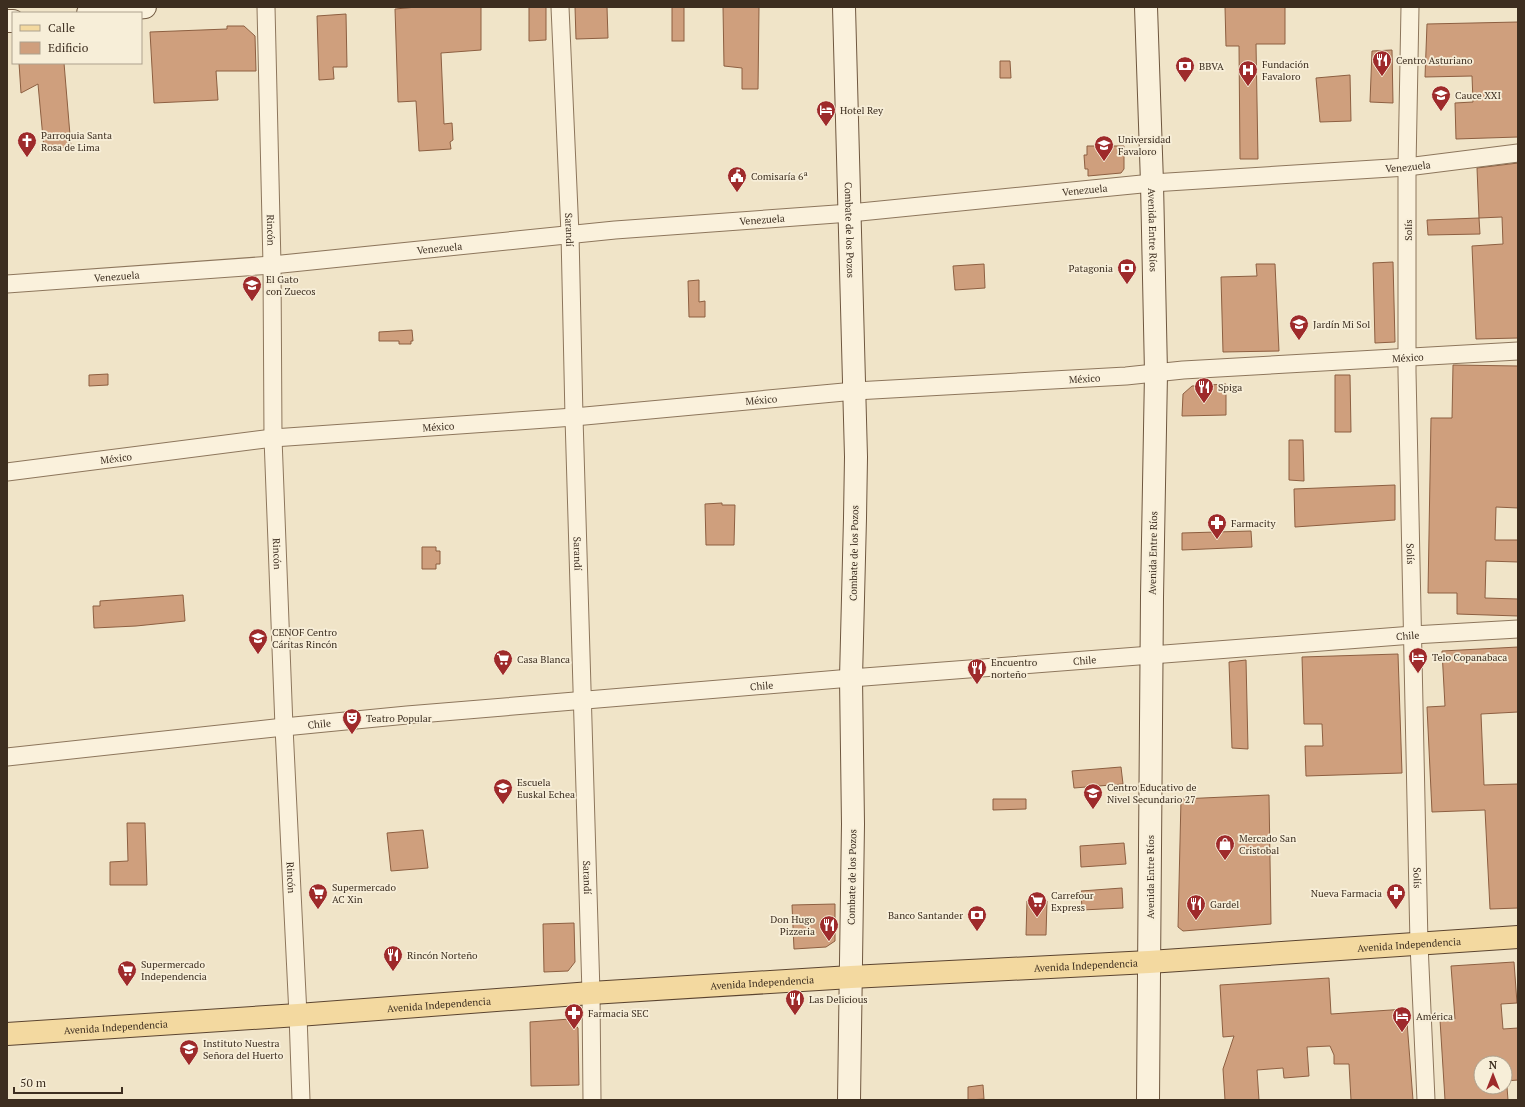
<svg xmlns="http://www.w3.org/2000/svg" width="1525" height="1107" font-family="'PT Serif',serif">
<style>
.building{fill:#cf9f7d;stroke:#8d5f41}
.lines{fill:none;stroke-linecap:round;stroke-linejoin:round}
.street-casing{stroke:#8d765c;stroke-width:19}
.secondary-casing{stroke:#6f573f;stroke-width:24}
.primary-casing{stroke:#5b4430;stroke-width:24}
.street{stroke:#faf1dc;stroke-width:17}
.secondary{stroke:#faf1dc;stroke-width:22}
.primary{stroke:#f3d9a0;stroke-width:22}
.labels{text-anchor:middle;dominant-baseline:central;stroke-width:3.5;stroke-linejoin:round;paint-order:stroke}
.poi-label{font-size:10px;fill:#3d2e20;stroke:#f7eed8;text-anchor:start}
.street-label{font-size:10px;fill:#3d2e20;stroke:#f7eed8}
</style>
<rect width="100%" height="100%" fill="#f0e4c8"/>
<g class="building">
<polygon points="417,7 481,7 481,50 441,53 444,124 452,123 453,140 450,142 451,149 419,151 416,101 398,102 395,9"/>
<polygon points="529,7 546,7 546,40 529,41"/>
<polygon points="575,7 607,7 608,38 576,39"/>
<rect x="672" y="7" width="12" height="34"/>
<polygon points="723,7 759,7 758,89 742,89 742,68 724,66"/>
<polygon points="1225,7 1285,7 1285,44 1256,44 1258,159 1240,159 1239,46 1226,46"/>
<polygon points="346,14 347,67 333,67 334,79 319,80 317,16"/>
<polygon points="1518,22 1518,137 1456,139 1455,103 1473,102 1472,76 1425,77 1427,24"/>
<polygon points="227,26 244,26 255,36 256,71 216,71 218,100 154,103 150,32 227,29"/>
<polygon points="1392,50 1393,103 1370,102 1372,51"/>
<polygon points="1000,61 1010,61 1011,78 1000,78"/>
<polygon points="19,63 64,63 71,147 44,149 38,84 21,93"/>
<polygon points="1350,75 1351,121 1320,122 1316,78"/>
<polygon points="1087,146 1124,146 1124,169 1121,173 1088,176 1088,169 1085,169 1084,155 1087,155"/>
<polygon points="1518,163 1518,338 1476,339 1472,246 1503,244 1502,217 1479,218 1480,234 1428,235 1427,220 1479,218 1477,168"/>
<polygon points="1393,262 1395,342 1375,343 1373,263"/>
<polygon points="984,264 985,288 955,290 953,266"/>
<polygon points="1256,264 1275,264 1279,351 1223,352 1221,277 1257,276"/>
<polygon points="699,280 699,302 705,301 705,317 689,317 688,281"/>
<polygon points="412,330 413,341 411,341 411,344 399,344 399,341 379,341 379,332"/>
<polygon points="1453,365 1518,366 1518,508 1496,507 1495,540 1518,540 1518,562 1486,561 1485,598 1518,599 1518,616 1457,614 1457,593 1428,593 1431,418 1452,418"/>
<polygon points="108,374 108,385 89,386 89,375"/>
<polygon points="1335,375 1350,375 1351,432 1335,432"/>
<polygon points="1226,384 1226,415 1182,416 1183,394 1192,386"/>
<polygon points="1289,440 1303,440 1304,481 1289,480"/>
<polygon points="1395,485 1395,520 1295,527 1294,489"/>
<polygon points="722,503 722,505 735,505 734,545 706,545 705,504"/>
<polygon points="1251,531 1252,547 1182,550 1182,533"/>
<polygon points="422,547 436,547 436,551 440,551 440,564 436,564 436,569 422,569"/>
<polygon points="183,595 185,621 136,626 94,628 93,606 100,606 100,601"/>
<polygon points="1518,647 1518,712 1481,714 1484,785 1518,784 1518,908 1490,909 1485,810 1432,812 1427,707 1445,706 1442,651"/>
<polygon points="1398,654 1402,773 1306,776 1305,746 1323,746 1322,724 1304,724 1302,657"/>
<polygon points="1246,660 1248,749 1232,748 1229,662"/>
<polygon points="1121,767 1123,784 1074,788 1072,771"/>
<polygon points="1269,795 1271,924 1183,931 1178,927 1181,799"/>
<polygon points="993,799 1026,799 1026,809 993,810"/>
<polygon points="127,823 145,823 147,885 110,885 110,862 128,861"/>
<polygon points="423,830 428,868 391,871 387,833"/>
<polygon points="1124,843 1126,864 1081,867 1080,846"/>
<polygon points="1122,888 1123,908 1082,910 1081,891"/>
<polygon points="1027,901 1047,901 1046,935 1026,935"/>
<polygon points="835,904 835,941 826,947 794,949 792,905"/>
<polygon points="574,923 575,962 568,971 544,972 543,924"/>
<polygon points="1514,962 1517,1003 1501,1004 1503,1029 1518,1028 1518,1080 1505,1081 1505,1063 1481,1063 1481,1087 1507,1087 1508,1100 1445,1100 1440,1020 1455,1019 1451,966"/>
<polygon points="1329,978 1331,1014 1406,1009 1413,1100 1351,1100 1349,1064 1334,1064 1334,1055 1330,1046 1307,1047 1309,1076 1284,1078 1283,1068 1257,1070 1259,1100 1225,1100 1223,1069 1234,1036 1223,1037 1220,985"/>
<polygon points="570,1019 578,1028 579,1085 531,1086 530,1022"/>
<polygon points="983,1085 984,1099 968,1100 968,1087"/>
</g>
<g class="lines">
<defs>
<g id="street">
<path id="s1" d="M266 7 272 265 273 438 284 727 298 1015 301 1100"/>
<path id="s2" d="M560 7 570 234 574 417 591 993 592 1100"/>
<path id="s3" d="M1410 7 1407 167V372L1419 944 1426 1100"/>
<path id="s4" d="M7 284 272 265 615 230 850 213 1152 183 1407 167 1518 153"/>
<path id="s5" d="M7 472 273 438 574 417 855 391 1126 376 1183 370 1518 351"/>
<path id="s6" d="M7 757 284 727 407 715 851 678 1413 635 1518 629"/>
</g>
<g id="secondary">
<path id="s7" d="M844 7 856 457 855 518 851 678 853 824 849 1100"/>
<path id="s8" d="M1146 7 1152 183 1156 373 1152 597 1148 1100"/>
<polyline points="88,13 145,7"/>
<polyline points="7,21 13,21"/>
</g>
<g id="primary">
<path id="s9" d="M7 1034 298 1015 591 993 851 977 1149 962 1518 937"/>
</g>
</defs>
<use href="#street" class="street-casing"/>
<use href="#secondary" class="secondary-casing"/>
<use href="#primary" class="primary-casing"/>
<use href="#street" class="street"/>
<use href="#secondary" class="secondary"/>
<use href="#primary" class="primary"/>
</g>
<defs>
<symbol id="restaurant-pin" viewBox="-11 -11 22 30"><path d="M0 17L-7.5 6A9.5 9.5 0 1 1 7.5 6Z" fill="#9e2a2b" stroke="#f7eed8"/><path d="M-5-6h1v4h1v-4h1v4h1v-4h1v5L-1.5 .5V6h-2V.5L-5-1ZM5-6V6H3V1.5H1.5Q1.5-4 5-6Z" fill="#fff"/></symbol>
<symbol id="bank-pin" viewBox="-11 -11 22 30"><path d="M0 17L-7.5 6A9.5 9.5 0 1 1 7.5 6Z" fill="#9e2a2b" stroke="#f7eed8"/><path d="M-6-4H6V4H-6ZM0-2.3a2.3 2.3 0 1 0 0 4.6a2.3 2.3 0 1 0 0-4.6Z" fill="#fff"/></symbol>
<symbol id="hospital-pin" viewBox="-11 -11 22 30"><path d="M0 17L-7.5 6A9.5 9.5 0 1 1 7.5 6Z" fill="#9e2a2b" stroke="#f7eed8"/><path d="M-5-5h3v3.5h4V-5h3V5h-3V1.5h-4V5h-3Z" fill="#fff"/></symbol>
<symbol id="school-pin" viewBox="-11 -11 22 30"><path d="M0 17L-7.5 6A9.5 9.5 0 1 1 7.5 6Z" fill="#9e2a2b" stroke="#f7eed8"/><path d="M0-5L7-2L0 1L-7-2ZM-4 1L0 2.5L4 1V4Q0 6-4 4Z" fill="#fff"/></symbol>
<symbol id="hotel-pin" viewBox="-11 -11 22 30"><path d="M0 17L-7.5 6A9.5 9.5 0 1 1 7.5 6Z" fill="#9e2a2b" stroke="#f7eed8"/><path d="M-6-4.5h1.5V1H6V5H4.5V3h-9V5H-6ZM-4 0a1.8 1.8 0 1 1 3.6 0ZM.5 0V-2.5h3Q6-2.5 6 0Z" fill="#fff"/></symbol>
<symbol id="church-pin" viewBox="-11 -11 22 30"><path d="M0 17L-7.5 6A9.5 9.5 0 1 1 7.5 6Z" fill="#9e2a2b" stroke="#f7eed8"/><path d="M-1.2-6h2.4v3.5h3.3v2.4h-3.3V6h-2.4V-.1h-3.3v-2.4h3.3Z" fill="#fff"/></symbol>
<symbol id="university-pin" viewBox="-11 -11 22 30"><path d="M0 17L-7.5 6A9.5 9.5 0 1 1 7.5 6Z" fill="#9e2a2b" stroke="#f7eed8"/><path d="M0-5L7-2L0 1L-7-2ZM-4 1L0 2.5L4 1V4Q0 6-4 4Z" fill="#fff"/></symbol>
<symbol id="civic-pin" viewBox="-11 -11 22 30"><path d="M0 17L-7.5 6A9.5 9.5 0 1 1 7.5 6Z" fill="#9e2a2b" stroke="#f7eed8"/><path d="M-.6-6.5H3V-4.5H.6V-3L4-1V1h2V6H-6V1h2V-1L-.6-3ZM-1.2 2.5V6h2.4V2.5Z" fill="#fff"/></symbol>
<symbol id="pharmacy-pin" viewBox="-11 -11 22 30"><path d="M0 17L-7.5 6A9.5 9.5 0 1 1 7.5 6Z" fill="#9e2a2b" stroke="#f7eed8"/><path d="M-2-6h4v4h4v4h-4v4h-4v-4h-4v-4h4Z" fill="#fff"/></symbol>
<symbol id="supermarket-pin" viewBox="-11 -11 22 30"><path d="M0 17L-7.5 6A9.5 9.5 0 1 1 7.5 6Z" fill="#9e2a2b" stroke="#f7eed8"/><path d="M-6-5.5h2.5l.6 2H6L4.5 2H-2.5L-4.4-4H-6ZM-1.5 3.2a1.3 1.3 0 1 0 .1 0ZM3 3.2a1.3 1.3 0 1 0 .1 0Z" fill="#fff"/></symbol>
<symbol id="theatre-pin" viewBox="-11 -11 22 30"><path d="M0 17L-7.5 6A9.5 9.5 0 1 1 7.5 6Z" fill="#9e2a2b" stroke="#f7eed8"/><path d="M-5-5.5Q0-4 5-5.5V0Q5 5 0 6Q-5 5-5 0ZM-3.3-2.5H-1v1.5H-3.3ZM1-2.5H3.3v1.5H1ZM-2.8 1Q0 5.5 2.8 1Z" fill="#fff"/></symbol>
<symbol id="shop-pin" viewBox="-11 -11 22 30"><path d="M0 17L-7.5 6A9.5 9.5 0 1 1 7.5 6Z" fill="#9e2a2b" stroke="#f7eed8"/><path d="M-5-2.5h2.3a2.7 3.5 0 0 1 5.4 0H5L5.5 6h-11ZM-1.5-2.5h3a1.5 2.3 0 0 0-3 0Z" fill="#fff"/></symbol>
</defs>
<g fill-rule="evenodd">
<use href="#restaurant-pin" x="1371" y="49" width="22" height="30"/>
<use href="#bank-pin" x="1174" y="55" width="22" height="30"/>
<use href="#hospital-pin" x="1237" y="59" width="22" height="30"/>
<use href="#school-pin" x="1430" y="84" width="22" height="30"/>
<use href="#hotel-pin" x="815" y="99" width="22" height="30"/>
<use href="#church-pin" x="16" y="130" width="22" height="30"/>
<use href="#university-pin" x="1093" y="134" width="22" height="30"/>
<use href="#civic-pin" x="726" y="165" width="22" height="30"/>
<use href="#bank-pin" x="1116" y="257" width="22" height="30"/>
<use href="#school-pin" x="241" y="274" width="22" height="30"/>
<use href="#school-pin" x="1288" y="313" width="22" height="30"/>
<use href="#restaurant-pin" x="1193" y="376" width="22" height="30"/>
<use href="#pharmacy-pin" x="1206" y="512" width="22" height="30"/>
<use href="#school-pin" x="247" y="627" width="22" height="30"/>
<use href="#hotel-pin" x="1407" y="646" width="22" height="30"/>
<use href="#supermarket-pin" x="492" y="648" width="22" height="30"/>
<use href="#restaurant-pin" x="966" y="657" width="22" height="30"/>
<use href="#theatre-pin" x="341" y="707" width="22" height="30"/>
<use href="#school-pin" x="492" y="777" width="22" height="30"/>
<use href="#school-pin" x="1082" y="782" width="22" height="30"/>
<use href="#shop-pin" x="1214" y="833" width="22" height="30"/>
<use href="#supermarket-pin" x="307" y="882" width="22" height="30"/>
<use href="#pharmacy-pin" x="1385" y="882" width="22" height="30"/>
<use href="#supermarket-pin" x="1026" y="890" width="22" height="30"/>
<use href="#restaurant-pin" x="1185" y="893" width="22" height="30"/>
<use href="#bank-pin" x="966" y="904" width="22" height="30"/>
<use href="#restaurant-pin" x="818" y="914" width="22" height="30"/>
<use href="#restaurant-pin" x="382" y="944" width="22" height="30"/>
<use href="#supermarket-pin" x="116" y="959" width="22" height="30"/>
<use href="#restaurant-pin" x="784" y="988" width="22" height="30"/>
<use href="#pharmacy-pin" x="563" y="1002" width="22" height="30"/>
<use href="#hotel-pin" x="1391" y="1005" width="22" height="30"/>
<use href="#school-pin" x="178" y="1038" width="22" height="30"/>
</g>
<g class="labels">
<g class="poi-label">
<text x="1396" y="60">Centro Asturiano</text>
<text x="1262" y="64">Fundación<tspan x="1262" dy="12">Favaloro</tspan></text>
<text x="1199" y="66">BBVA</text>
<text x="1455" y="95">Cauce XXI</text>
<text x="840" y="110">Hotel Rey</text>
<text x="41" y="135">Parroquia Santa<tspan x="41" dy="12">Rosa de Lima</tspan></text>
<text x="1118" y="139">Universidad<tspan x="1118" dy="12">Favaloro</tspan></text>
<text x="751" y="176">Comisaría 6ª</text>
<text x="1113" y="268" text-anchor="end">Patagonia</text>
<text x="266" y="279">El Gato<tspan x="266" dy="12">con Zuecos</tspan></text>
<text x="1313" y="324">Jardín Mi Sol</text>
<text x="1218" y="387">Spiga</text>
<text x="1231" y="523">Farmacity</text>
<text x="272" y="632">CENOF Centro<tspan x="272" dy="12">Cáritas Rincón</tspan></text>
<text x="1432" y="657">Telo Copanabaca</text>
<text x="517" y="659">Casa Blanca</text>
<text x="991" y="662">Encuentro<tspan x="991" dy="12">norteño</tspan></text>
<text x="366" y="718">Teatro Popular</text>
<text x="517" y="782">Escuela<tspan x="517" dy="12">Euskal Echea</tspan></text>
<text x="1107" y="787">Centro Educativo de<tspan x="1107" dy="12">Nivel Secundario 27</tspan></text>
<text x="1239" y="838">Mercado San<tspan x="1239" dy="12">Cristobal</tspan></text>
<text x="332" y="887">Supermercado<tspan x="332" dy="12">AC Xin</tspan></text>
<text x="1382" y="893" text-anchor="end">Nueva Farmacia</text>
<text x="1051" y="895">Carrefour<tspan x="1051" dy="12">Express</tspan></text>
<text x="1210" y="904">Gardel</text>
<text x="963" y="915" text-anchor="end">Banco Santander</text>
<text x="815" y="919" text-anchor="end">Don Hugo<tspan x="815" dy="12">Pizzeria</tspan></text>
<text x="407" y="955">Rincón Norteño</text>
<text x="141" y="964">Supermercado<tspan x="141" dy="12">Independencia</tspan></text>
<text x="809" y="999">Las Delicious</text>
<text x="588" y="1013">Farmacia SEC</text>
<text x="1416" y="1016">América</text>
<text x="203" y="1043">Instituto Nuestra<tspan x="203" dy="12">Señora del Huerto</tspan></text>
</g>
<g class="street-label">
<text stroke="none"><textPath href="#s4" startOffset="1406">Venezuela</textPath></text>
<text stroke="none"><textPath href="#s4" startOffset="1082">Venezuela</textPath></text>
<text stroke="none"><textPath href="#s4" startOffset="758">Venezuela</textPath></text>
<text stroke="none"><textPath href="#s8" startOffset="223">Avenida Entre Ríos</textPath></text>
<text stroke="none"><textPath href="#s1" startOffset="223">Rincón</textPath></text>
<text stroke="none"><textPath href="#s2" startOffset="223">Sarandí</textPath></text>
<text stroke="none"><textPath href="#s7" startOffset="223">Combate de los Pozos</textPath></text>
<text transform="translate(1408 230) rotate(-90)">Solís</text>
<text stroke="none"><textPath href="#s4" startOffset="434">Venezuela</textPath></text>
<text stroke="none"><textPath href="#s4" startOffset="110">Venezuela</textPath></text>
<text stroke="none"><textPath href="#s5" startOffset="1406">México</textPath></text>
<text stroke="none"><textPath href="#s5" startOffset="1082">México</textPath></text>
<text stroke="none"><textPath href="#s5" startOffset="758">México</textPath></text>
<text stroke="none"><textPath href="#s5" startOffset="434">México</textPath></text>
<text stroke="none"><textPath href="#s5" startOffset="110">México</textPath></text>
<text stroke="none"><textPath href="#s2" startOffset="547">Sarandí</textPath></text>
<text transform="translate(854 553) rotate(-89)">Combate de los Pozos</text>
<text transform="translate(1153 553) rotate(-89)">Avenida Entre Ríos</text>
<text stroke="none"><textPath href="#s1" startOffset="547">Rincón</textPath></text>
<text stroke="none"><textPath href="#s3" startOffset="547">Solís</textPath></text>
<text stroke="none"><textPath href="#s6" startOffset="1406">Chile</textPath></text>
<text stroke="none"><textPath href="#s6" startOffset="1082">Chile</textPath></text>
<text stroke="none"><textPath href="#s6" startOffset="758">Chile</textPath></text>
<text stroke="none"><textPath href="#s6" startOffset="314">Chile</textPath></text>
<text stroke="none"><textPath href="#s1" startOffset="871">Rincón</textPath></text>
<text stroke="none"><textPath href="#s2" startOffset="871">Sarandí</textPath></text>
<text transform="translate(852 877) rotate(-89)">Combate de los Pozos</text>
<text transform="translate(1150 877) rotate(-90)">Avenida Entre Ríos</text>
<text stroke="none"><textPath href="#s3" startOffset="871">Solís</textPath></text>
<text stroke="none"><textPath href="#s9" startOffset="1405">Avenida Independencia</textPath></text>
<text stroke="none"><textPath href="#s9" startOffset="1081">Avenida Independencia</textPath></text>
<text stroke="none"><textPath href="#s9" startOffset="757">Avenida Independencia</textPath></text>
<text stroke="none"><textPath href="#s9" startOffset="433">Avenida Independencia</textPath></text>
<text stroke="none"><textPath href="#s9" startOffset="109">Avenida Independencia</textPath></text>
</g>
</g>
<rect width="1525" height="1107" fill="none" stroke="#3d2e20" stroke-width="16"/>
<rect x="12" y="12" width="130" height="52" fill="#f7eed8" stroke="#ada18e"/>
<rect x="20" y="25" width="20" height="6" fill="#f3d9a0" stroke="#ada18e"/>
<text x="48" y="32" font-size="12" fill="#3d2e20">Calle</text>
<rect x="20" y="42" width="20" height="12" fill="#cf9f7d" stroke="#ada18e"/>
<text x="48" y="52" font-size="12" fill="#3d2e20">Edificio</text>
<g transform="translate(1493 1075)"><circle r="19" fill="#f7eed8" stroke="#ada18e"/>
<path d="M0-3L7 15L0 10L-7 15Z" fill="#9e2a2b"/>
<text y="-6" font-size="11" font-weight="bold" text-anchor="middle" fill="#3d2e20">N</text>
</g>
<path d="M14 1087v6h108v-6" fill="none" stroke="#3d2e20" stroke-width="2"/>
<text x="20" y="1087" font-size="12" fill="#3d2e20" stroke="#f7eed8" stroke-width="3" paint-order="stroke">50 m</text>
</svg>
